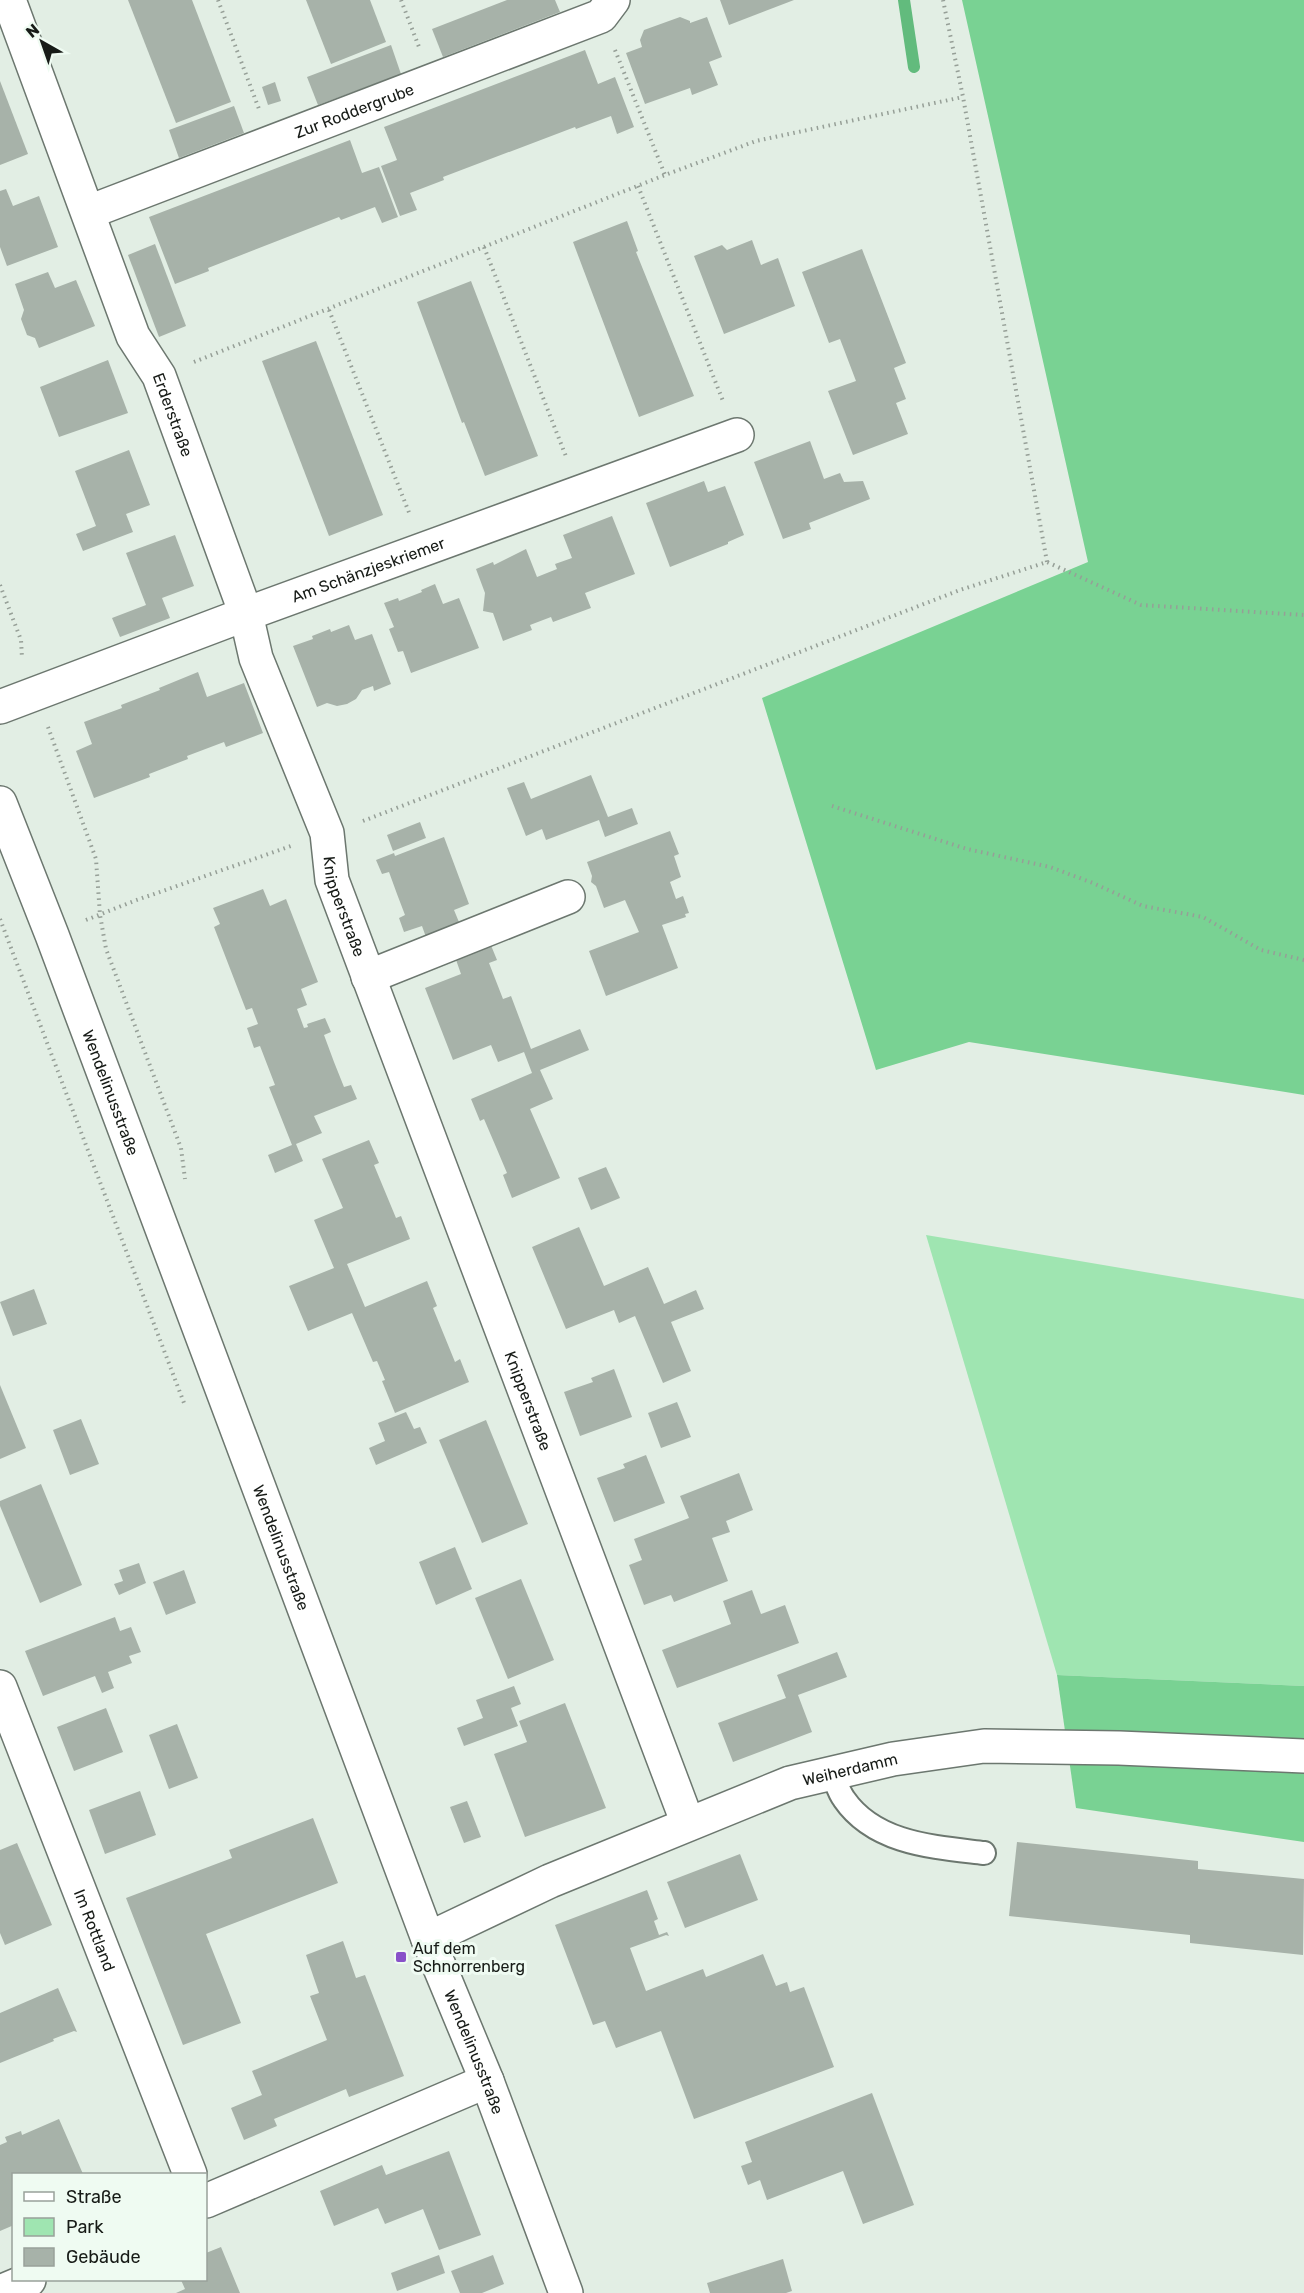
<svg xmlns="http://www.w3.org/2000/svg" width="1304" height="2293" font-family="Rubik,sans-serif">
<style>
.green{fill:#9fe5b1}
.forest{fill:#79d293}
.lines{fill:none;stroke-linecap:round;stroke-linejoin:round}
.stream{stroke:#62bb7d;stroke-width:12}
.building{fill:#a7b2a9}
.lane-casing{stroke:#6c776f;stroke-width:26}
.street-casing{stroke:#6c776f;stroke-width:36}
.secondary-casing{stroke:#6c776f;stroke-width:36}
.path{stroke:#969f97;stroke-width:4;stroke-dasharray:1.5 4.5;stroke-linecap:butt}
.lane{stroke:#fff;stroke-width:22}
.street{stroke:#fff;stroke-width:33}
.secondary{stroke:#fff;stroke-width:33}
.poi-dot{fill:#8951c9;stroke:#effbf2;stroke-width:2}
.labels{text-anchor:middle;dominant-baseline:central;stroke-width:6;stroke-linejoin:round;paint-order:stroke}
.street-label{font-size:16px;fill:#171b17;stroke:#effbf2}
.poi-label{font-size:16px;fill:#171b17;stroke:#effbf2;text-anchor:start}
</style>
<rect width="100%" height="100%" fill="#e2eee4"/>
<polygon class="green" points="926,1235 1304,1299 1304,1686 1057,1675"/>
<g class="forest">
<polygon points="962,0 1304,0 1304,1095 969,1042 876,1070 762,698 1088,562"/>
<polygon points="1057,1675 1304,1686 1304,1842 1076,1808"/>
</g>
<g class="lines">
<polyline class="stream" points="904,0 914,67"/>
</g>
<g class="building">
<polygon points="128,0 192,0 231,102 176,123"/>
<polygon points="306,0 370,0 386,42 331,64"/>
<polygon points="507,0 555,0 560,12 443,57 432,29"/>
<polygon points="720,0 794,0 729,25"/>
<polygon points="680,17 690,21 690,23 707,17 722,57 709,62 718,85 692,95 690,88 645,104 626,53 642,47 640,40 644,30"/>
<polygon points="391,45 401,74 318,105 307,77"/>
<polygon points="585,50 598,84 615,77 634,127 617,134 611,116 576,129 575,127 443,177 444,180 410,193 417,210 400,216 381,166 397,160 384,127"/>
<polygon points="0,81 28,154 0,165"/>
<polygon points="275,82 281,101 268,105 262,87"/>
<polygon points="234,106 244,133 179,158 169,130"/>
<polygon points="350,140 362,173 379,167 398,217 382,223 375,207 341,220 339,217 208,268 209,271 175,284 149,217"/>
<polygon points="6,189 13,206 39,196 58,247 7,266 0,247 0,191"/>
<polygon points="627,221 638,251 636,252 694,396 639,417 573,242"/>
<polygon points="752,240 761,265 778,258 795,306 724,334 694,256 722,245 727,250"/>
<polygon points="155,244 186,326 159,337 128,255"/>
<polygon points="862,249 906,363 894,368 906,399 896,403 908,434 853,455 828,391 856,381 840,339 829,343 802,272"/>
<polygon points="48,272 55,288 76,280 95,326 39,348 35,338 27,335 21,319 24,310 15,284"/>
<polygon points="471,281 538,456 485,476 464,422 462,423 417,302"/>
<polygon points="316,341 383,515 329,536 262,361"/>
<polygon points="108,360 128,413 59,437 40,387"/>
<polygon points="810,441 824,479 840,473 844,482 863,481 870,499 809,523 811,529 783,539 754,462"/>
<polygon points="129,450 150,505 126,514 133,532 83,551 76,534 96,526 75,471"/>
<polygon points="704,481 708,492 725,486 744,535 728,542 728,544 670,567 646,503"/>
<polygon points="612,516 635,574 585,593 591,608 553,622 551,617 530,625 532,630 503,641 493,613 483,611 485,593 476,569 493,562 494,565 526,549 537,577 557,569 555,564 572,558 563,535"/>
<polygon points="175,535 194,586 162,598 170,618 120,637 112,618 146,605 126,553"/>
<polygon points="435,584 443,604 459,598 479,648 411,673 403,651 398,652 389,629 394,627 384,603 398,598 399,601 422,592 421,590"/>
<polygon points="349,625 355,640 372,634 391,684 374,691 373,686 362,690 356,699 347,704 337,706 327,703 317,707 293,646 313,639 312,636 330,629 331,632"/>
<polygon points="198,672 207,697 244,683 263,733 226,747 224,742 187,756 188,759 149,774 150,777 94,798 76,751 92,744 84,722 122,708 121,705 160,690 159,688"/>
<polygon points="591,775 608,817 632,808 638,824 605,837 599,820 546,840 542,829 526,836 507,788 524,782 531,799"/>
<polygon points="420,822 426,838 393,851 387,835"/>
<polygon points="670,831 679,854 674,856 681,877 670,882 676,899 683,896 689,913 685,914 686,917 662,925 678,968 606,996 589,951 639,932 625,900 604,908 596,886 591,882 592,876 587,862"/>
<polygon points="444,837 469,904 454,910 461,927 427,940 422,926 404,932 399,918 405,915 397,894 389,872 382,874 376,860 394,853 395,856"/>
<polygon points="263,889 270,906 286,899 318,982 301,989 307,1005 297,1009 304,1028 308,1027 307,1024 325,1018 331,1032 324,1035 334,1062 344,1087 351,1085 357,1099 314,1116 322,1133 296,1144 303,1161 275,1173 268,1155 292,1145 269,1087 275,1085 260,1046 254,1048 247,1028 258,1024 252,1008 246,1010 214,927 220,924 213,908"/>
<polygon points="490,943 497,960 489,963 503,999 511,996 531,1049 580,1029 589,1050 540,1070 553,1099 530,1109 560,1178 512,1198 503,1175 507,1173 496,1147 484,1119 480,1121 471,1099 532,1073 524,1052 498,1062 491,1045 453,1060 425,988 461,974 455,957"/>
<polygon points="369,1140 379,1163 374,1165 396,1218 401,1216 410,1239 347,1264 365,1307 427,1281 437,1306 433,1308 455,1362 460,1359 469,1382 395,1413 382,1381 385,1380 377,1361 373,1362 352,1313 308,1331 289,1286 334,1268 314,1220 343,1208 322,1159"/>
<polygon points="606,1167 620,1198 591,1210 578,1178"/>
<polygon points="579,1227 604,1286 648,1267 664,1304 696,1290 704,1309 671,1322 691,1371 663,1383 635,1316 619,1323 614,1310 566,1329 532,1247"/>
<polygon points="34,1289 47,1324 13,1336 0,1302"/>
<polygon points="614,1369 632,1417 580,1436 564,1392 593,1382 591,1378"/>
<polygon points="0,1385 26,1448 0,1459"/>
<polygon points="677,1402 691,1437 661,1448 648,1413"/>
<polygon points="406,1412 414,1429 420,1427 427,1443 376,1465 369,1448 385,1441 378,1423"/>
<polygon points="81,1419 99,1464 70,1475 53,1430"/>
<polygon points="486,1420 528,1524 482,1543 439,1440"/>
<polygon points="646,1455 665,1503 614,1522 597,1478 625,1468 623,1464"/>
<polygon points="739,1473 753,1510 726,1521 730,1532 712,1538 728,1581 674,1602 671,1595 644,1605 629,1565 642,1560 634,1539 689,1518 680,1496"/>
<polygon points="41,1484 82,1585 40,1603 0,1506 0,1501"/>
<polygon points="455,1547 472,1589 436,1605 419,1562"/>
<polygon points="139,1563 146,1583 119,1595 114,1584 123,1581 119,1570"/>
<polygon points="184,1570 196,1603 166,1615 153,1582"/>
<polygon points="521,1579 554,1660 508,1679 475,1598"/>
<polygon points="752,1590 761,1614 785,1605 799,1643 677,1688 662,1650 731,1624 723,1601"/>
<polygon points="115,1617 120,1631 131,1627 141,1652 129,1656 132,1663 108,1672 114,1688 102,1693 95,1676 43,1696 25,1651"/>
<polygon points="837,1652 847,1677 798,1695 812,1732 733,1762 718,1723 786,1698 777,1675"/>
<polygon points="514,1686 521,1704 511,1708 518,1726 464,1746 457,1728 483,1718 476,1700"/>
<polygon points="565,1703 606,1808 525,1837 494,1754 527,1742 519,1721"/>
<polygon points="106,1708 123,1752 74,1771 57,1727"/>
<polygon points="177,1724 198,1778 169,1789 149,1735"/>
<polygon points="140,1791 156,1835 105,1854 89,1810"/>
<polygon points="467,1801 481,1837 464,1843 450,1807"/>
<polygon points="313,1818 338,1883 206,1934 241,2023 183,2045 126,1898 232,1858 229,1850"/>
<polygon points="1017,1842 1198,1861 1198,1869 1304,1879 1303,1955 1190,1943 1190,1935 1009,1916"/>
<polygon points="17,1843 52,1925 5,1945 0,1933 0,1850"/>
<polygon points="740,1854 758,1900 685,1928 667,1882"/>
<polygon points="647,1890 658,1919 654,1921 659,1935 667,1932 669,1936 666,1935 630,1948 646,1991 703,1969 706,1977 763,1954 776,1986 787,1982 790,1992 804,1987 834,2067 694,2119 661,2031 616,2048 605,2021 593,2025 555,1925"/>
<polygon points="343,1941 356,1978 365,1975 404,2076 349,2097 346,2089 274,2119 277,2126 244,2140 231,2108 262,2095 252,2071 327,2040 310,1996 319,1993 306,1955"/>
<polygon points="58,1988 77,2032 74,2031 53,2039 54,2041 0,2063 0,2013"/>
<polygon points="872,2093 914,2205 863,2224 843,2171 767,2200 760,2180 748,2185 741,2166 752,2162 745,2142"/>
<polygon points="59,2119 83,2174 14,2174 14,2225 0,2231 0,2145 7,2142 5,2137 21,2131 22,2135"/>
<polygon points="449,2151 481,2235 439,2250 423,2209 385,2224 378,2208 334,2226 320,2191 382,2165 386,2175"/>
<polygon points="221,2247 240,2293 176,2293 185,2289 181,2280 206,2280 206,2253"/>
<polygon points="439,2255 445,2273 397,2291 391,2273"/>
<polygon points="493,2255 504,2284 482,2293 460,2293 451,2271"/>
<polygon points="783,2259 792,2291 786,2293 710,2293 707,2283"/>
</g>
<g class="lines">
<defs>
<path id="lane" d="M832 1773C836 1781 838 1791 844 1799 875 1844 934 1847 984 1853"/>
<g id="street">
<path id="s1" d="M9 0 133 336 159 376 246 614 256 658 327 833 332 880 688 1824"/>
<path id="s2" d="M89 212 601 16 613 0"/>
<path id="s3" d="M0 707 246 614 737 435"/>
<polyline points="368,977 568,897"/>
<path id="s4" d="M0 1687 190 2174"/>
<path id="s5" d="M428 1939 550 1881 790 1783 893 1759 984 1746 1119 1748 1304 1756"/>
<polyline points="206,2201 487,2081"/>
<polyline points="0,2292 29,2280"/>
</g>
<g id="secondary">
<path id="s6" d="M0 803 52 935 428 1939 487 2081 566 2293"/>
</g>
</defs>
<use href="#lane" class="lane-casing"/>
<use href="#street" class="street-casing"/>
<use href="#secondary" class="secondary-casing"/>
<g class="path">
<polyline points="218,0 259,109"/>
<polyline points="401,0 419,47"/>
<polyline points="943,0 963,97 1047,562"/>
<polyline points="615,50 665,175"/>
<polyline points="638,186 723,401"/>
<polyline points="484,247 567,459"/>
<polyline points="329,310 410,515"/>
<polyline points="194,362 665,175 756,141 963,97"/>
<polyline points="0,585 21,640 22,658"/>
<polyline points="48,727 96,859 100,915 106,949 181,1148 185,1179"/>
<polyline points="832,806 967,849 1050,867 1093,883 1143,906 1203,917 1261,950 1304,960"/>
<polyline points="363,821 960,590 1047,562 1141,605 1304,615"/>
<polyline points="0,919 184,1403"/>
<polyline points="86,920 134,901 291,846"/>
</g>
<use href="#lane" class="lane"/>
<use href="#street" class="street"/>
<use href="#secondary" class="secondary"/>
</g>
<rect class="poi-dot" x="395" y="1951" width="12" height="12" rx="3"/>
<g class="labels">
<g class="street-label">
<text stroke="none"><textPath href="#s2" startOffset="284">Zur Roddergrube</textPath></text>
<text stroke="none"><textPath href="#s1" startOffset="447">Erderstraße</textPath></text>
<text stroke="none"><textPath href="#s3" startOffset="393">Am Schänzjeskriemer</textPath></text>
<text stroke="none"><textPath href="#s1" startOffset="969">Knipperstraße</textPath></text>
<text stroke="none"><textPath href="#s6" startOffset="310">Wendelinusstraße</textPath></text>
<text stroke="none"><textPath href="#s1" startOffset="1497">Knipperstraße</textPath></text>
<text stroke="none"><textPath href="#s6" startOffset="796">Wendelinusstraße</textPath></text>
<text stroke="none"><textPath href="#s5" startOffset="456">Weiherdamm</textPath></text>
<text stroke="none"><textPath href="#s4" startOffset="261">Im Rottland</textPath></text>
<text stroke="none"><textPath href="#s6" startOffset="1336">Wendelinusstraße</textPath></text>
</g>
<g class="poi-label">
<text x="413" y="1948">Auf dem<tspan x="413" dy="18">Schnorrenberg</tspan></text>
</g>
</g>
<rect x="12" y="2173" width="195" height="108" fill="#effbf2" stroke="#99a19a" stroke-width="1.5"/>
<rect x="24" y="2192" width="30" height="9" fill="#ffffff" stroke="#99a19a" stroke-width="1.5"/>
<text x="66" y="2203" font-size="18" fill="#171b17">Straße</text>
<rect x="24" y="2218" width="30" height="18" fill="#9fe5b1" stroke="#99a19a" stroke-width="1.5"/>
<text x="66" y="2233" font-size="18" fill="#171b17">Park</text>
<rect x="24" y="2248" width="30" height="18" fill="#a7b2a9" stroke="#99a19a" stroke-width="1.5"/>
<text x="66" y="2263" font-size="18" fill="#171b17">Gebäude</text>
<g transform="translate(42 42) rotate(320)" stroke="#effbf2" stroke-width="4.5" paint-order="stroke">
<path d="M0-4.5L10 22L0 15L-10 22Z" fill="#171b17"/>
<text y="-9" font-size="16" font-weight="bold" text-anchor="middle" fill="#171b17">N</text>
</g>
</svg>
